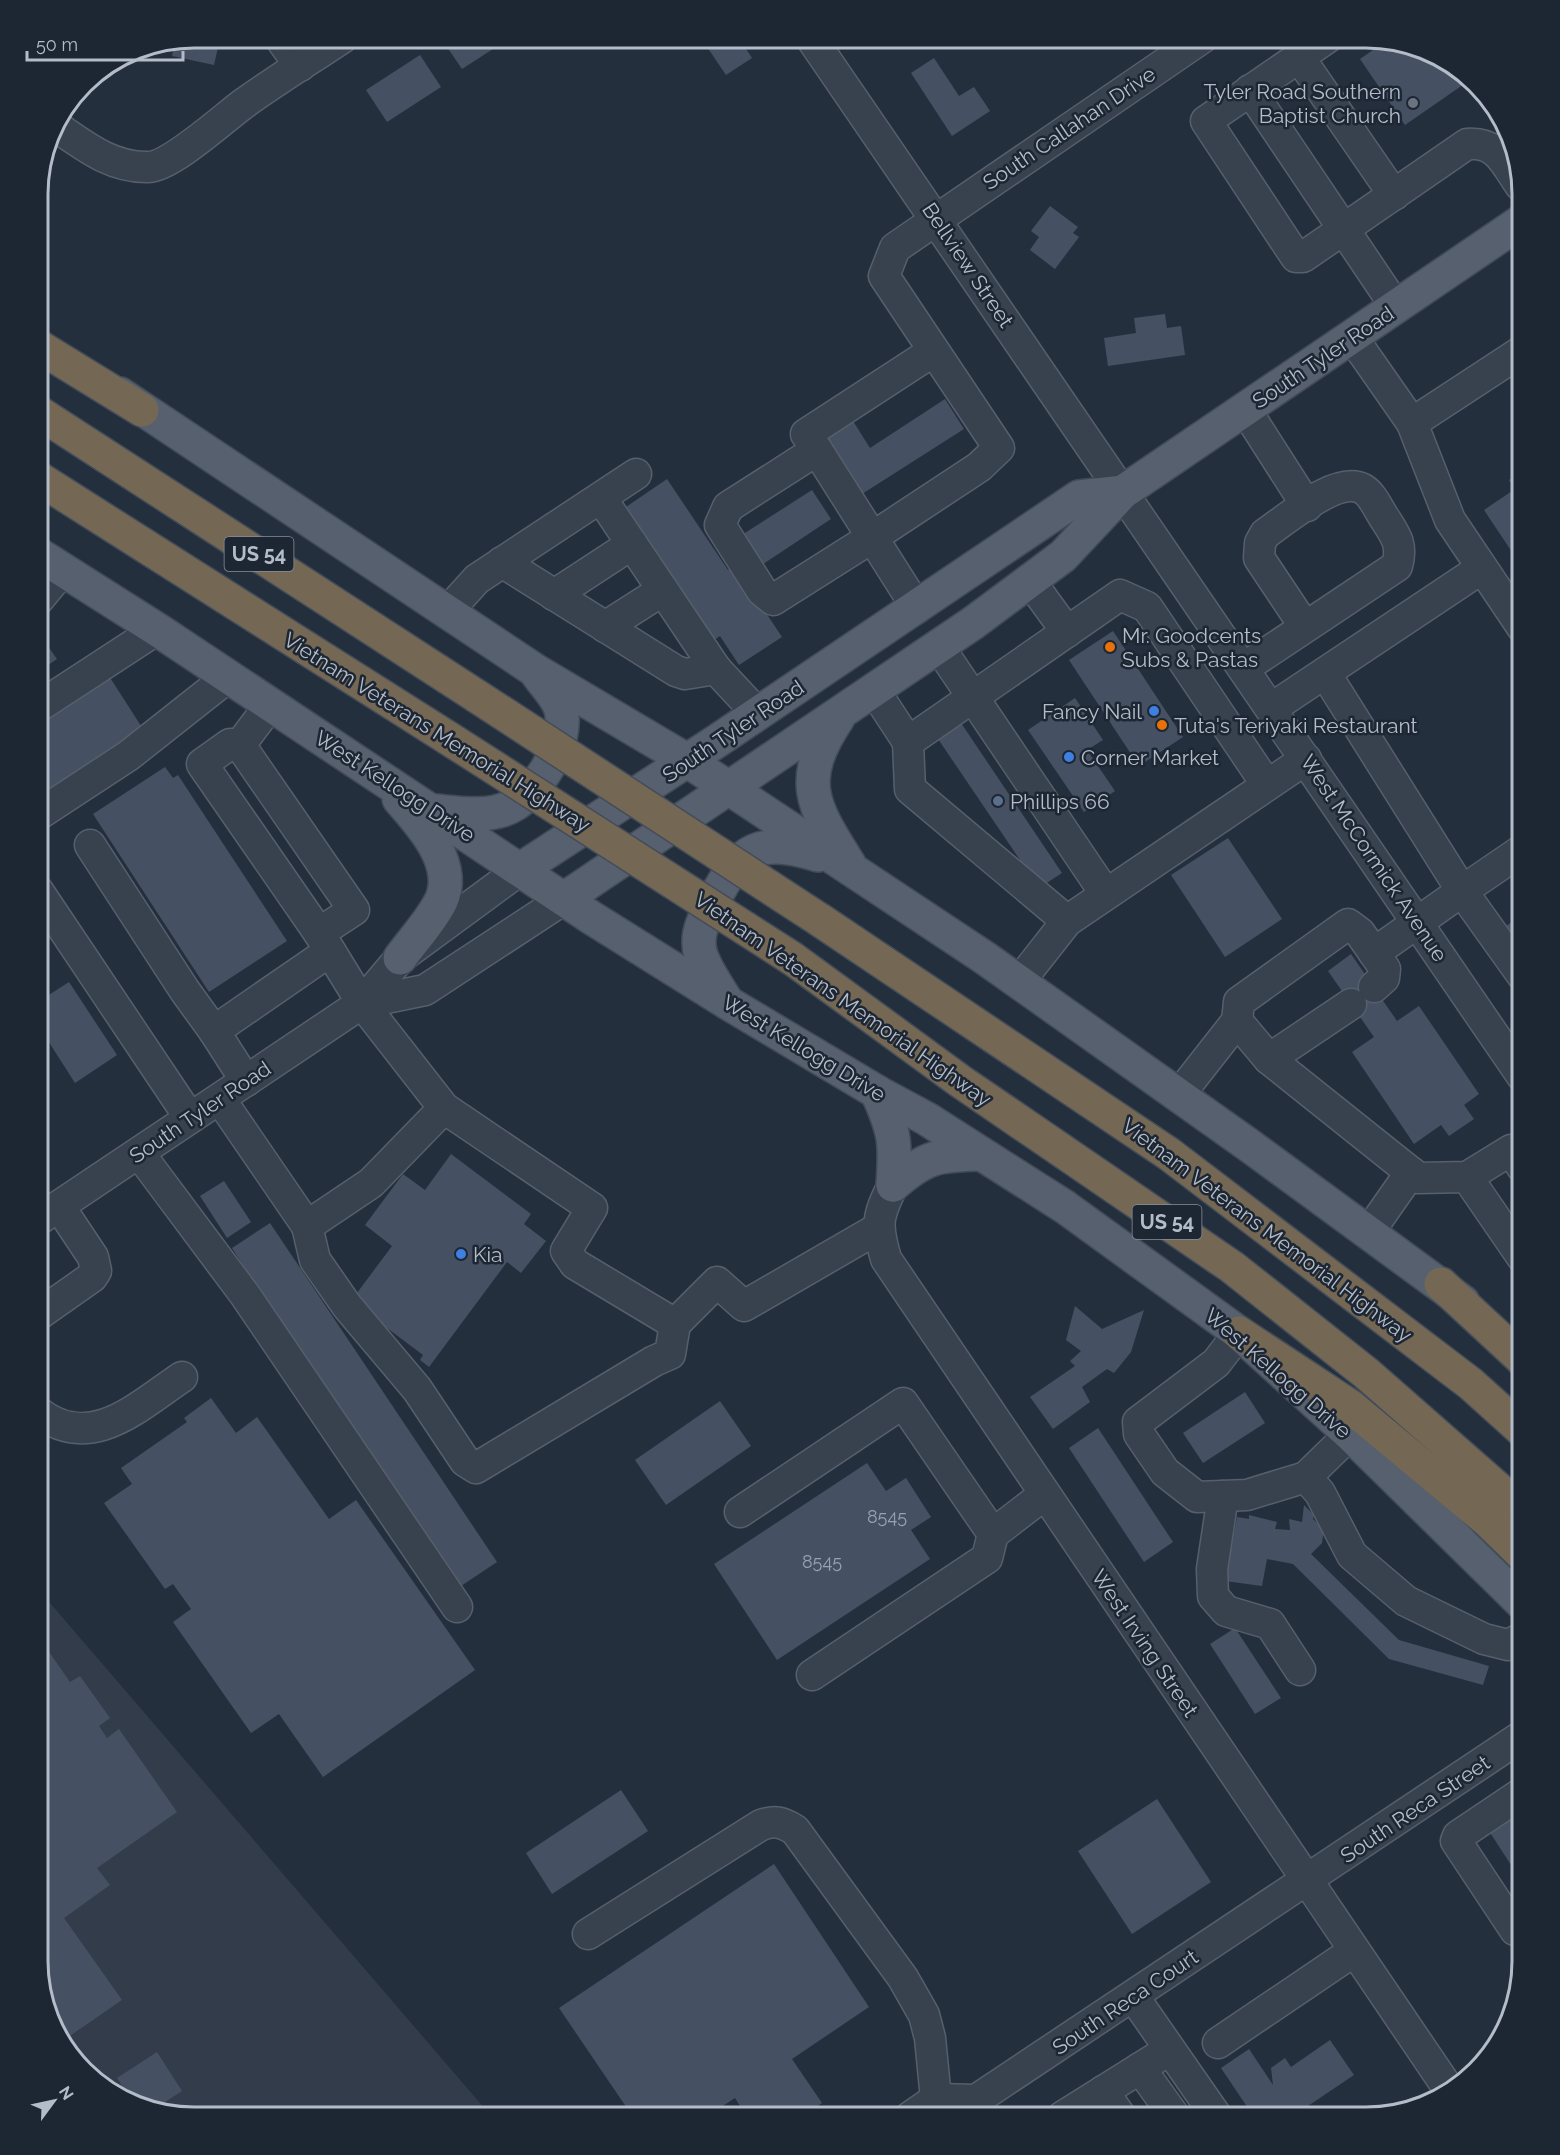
<svg xmlns="http://www.w3.org/2000/svg" width="1560" height="2155" font-family="Raleway,sans-serif">
<style>
.airport{fill:#323c4b}
.building{fill:#455162}
.lines{fill:none;stroke-linecap:round;stroke-linejoin:round}
.minor-casing{stroke:#565f6c;stroke-width:33}
.major-casing{stroke:#414a57;stroke-width:36}
.highway-casing{stroke:#434c59;stroke-width:36}
.minor{stroke:#38414e;stroke-width:30}
.major{stroke:#56606e;stroke-width:33}
.highway{stroke:#746855;stroke-width:33}
.highway-bridge-casing{stroke:#434c59;stroke-width:36;stroke-linecap:butt}
.highway-bridge{stroke:#746855;stroke-width:33}
.worship-dot{fill:#6b7280;stroke:#1d2633;stroke-width:2}
.food-dot{fill:#e8710a;stroke:#1d2633;stroke-width:2}
.shop-dot{fill:#3f7fe0;stroke:#1d2633;stroke-width:2}
.service-dot{fill:#5c6f8a;stroke:#1d2633;stroke-width:2}
.labels{text-anchor:middle;dominant-baseline:central;stroke-width:5;stroke-linejoin:round;paint-order:stroke}
.number-label{font-size:18px;fill:#98a1af}
.shield{fill:#1d2633;stroke:#878f9c;stroke-width:1.5}
.shield-label{font-size:20px;font-weight:bold;fill:#b4bcc9}
.poi-label{font-size:21px;fill:#b4bcc9;stroke:#1d2633;text-anchor:start}
.street-label{font-size:21px;fill:#b4bcc9;stroke:#1d2633}
.rim{fill:none;stroke:#b4bcc9;stroke-width:3}
</style>
<rect width="100%" height="100%" fill="#242f3e"/>
<polygon class="airport" points="38,1589 492,2117 184,2117 116,2096 59,2039 38,1961"/>
<g class="building">
<polygon points="194,38 220,38 214,65 172,56 175,41"/>
<polygon points="455,38 510,38 462,69 445,44"/>
<polygon points="701,38 739,38 752,58 726,75"/>
<polygon points="1386,41 1444,59 1467,82 1405,125 1360,59"/>
<polygon points="420,55 441,87 387,122 366,90"/>
<polygon points="934,58 959,96 974,87 990,111 952,136 911,73"/>
<polygon points="1050,206 1078,227 1073,233 1079,237 1055,269 1030,250 1039,237 1031,231"/>
<polygon points="1165,314 1167,328 1181,326 1185,355 1108,366 1104,338 1136,333 1134,318"/>
<polygon points="945,399 964,429 862,494 826,438 853,421 870,448"/>
<polygon points="1522,471 1522,567 1484,510 1515,489 1509,480"/>
<polygon points="667,479 728,570 734,565 782,637 739,665 720,636 711,642 623,509"/>
<polygon points="812,490 831,519 757,568 737,538"/>
<polygon points="1113,631 1183,737 1139,766 1069,660"/>
<polygon points="40,635 57,659 38,672 38,636"/>
<polygon points="109,676 143,729 38,798 38,722"/>
<polygon points="1075,698 1103,740 1087,750 1115,791 1084,812 1028,730"/>
<polygon points="959,720 1062,873 1039,888 936,736"/>
<polygon points="165,767 173,778 178,775 287,941 209,992 93,814"/>
<polygon points="1228,838 1282,919 1225,957 1171,875"/>
<polygon points="1522,915 1522,947 1521,948 1506,926"/>
<polygon points="1351,954 1397,1021 1419,1006 1479,1094 1464,1105 1474,1119 1449,1136 1441,1125 1414,1144 1352,1052 1374,1037 1328,971"/>
<polygon points="69,982 117,1055 75,1083 38,1025 38,1002"/>
<polygon points="451,1154 531,1214 524,1224 546,1241 521,1273 507,1262 429,1367 420,1360 423,1355 351,1301 392,1246 365,1225 403,1174 425,1190"/>
<polygon points="224,1181 251,1222 227,1238 200,1196"/>
<polygon points="270,1223 497,1562 452,1592 232,1248"/>
<polygon points="1075,1306 1102,1329 1144,1310 1131,1352 1114,1373 1107,1369 1082,1387 1090,1402 1053,1429 1030,1397 1075,1366 1070,1361 1081,1351 1066,1340"/>
<polygon points="1245,1392 1265,1423 1203,1463 1183,1433"/>
<polygon points="211,1398 236,1433 257,1417 329,1519 356,1500 475,1670 323,1777 279,1714 251,1733 173,1622 191,1609 173,1584 165,1589 104,1503 132,1484 121,1468 187,1422 184,1418"/>
<polygon points="720,1401 751,1446 666,1505 635,1460"/>
<polygon points="1098,1428 1173,1542 1144,1562 1069,1448"/>
<polygon points="867,1463 886,1491 906,1478 931,1517 911,1530 930,1559 777,1660 714,1564"/>
<polygon points="1304,1505 1314,1515 1313,1519 1324,1530 1322,1543 1311,1554 1399,1640 1489,1666 1483,1685 1389,1659 1293,1564 1267,1559 1262,1586 1225,1581 1237,1517 1249,1519 1249,1515 1277,1522 1275,1529 1290,1530 1289,1519 1302,1522"/>
<polygon points="1235,1628 1281,1698 1255,1714 1210,1644"/>
<polygon points="38,1636 70,1682 80,1676 110,1718 99,1726 107,1738 119,1729 177,1812 97,1868 110,1885 64,1918 122,2000 61,2042 38,1961"/>
<polygon points="621,1790 648,1831 552,1894 526,1853"/>
<polygon points="1157,1799 1211,1882 1132,1934 1078,1851"/>
<polygon points="1522,1810 1522,1882 1489,1831"/>
<polygon points="774,1864 869,2007 792,2059 822,2103 803,2116 797,2106 780,2117 747,2117 735,2098 706,2117 633,2117 559,2008"/>
<polygon points="1330,2040 1354,2075 1302,2110 1307,2117 1254,2117 1221,2068 1249,2049 1273,2085 1271,2068 1285,2058 1291,2067"/>
<polygon points="157,2052 182,2091 156,2108 132,2101 117,2078"/>
</g>
<g class="lines">
<defs>
<g id="minor">
<polyline points="280,38 300,66"/>
<polyline points="811,38 1522,1076"/>
<path d="M1327 38 1206 121 1296 257H1303L1467 144C1498 142 1504 162 1520 185"/>
<polyline points="1299,57 1394,195"/>
<polyline points="1250,90 1396,307"/>
<path d="M54 125C83 145 111 168 148 167 170 167 223 119 243 104 275 81 309 60 342 38"/>
<polyline points="1352,337 1412,423 1522,351"/>
<polyline points="1245,409 1307,506"/>
<polyline points="1412,423 1450,520 1522,627"/>
<polyline points="817,450 806,434 932,352"/>
<polyline points="601,498 716,669"/>
<polyline points="502,562 676,671 685,674 716,669 758,714"/>
<polyline points="1030,581 1067,632"/>
<polyline points="554,595 632,544"/>
<polyline points="38,600 63,570"/>
<polyline points="917,608 817,450 728,507 720,525 762,591 773,600 871,538 885,529 979,467 999,448 884,276 895,248 1202,38"/>
<polyline points="447,612 477,579 636,474"/>
<polyline points="605,627 663,590"/>
<polyline points="939,647 1105,893"/>
<path d="M1244 668 1397 566C1403 545 1396 536 1385 519 1379 510 1372 494 1363 489 1337 475 1287 519 1265 534L1260 543 1259 558 1305 627"/>
<polyline points="1325,673 1462,891 1522,850"/>
<polyline points="874,690 908,742 1120,595 1147,607 1267,785"/>
<polyline points="270,705 240,745 354,910 319,933 362,1003 444,1108 592,1208 566,1251 575,1264 675,1324 717,1282 744,1306 877,1229"/>
<polyline points="38,707 156,630"/>
<polyline points="1272,708 1482,568"/>
<polyline points="908,742 910,789 1067,921"/>
<polyline points="240,745 230,744 202,764 319,933"/>
<polyline points="38,815 128,756 228,677"/>
<polyline points="90,845 185,991 214,1031"/>
<polyline points="38,891 190,1118"/>
<polyline points="1019,982 1067,921 1306,759"/>
<polyline points="1374,987 1384,978 1385,969 1374,953"/>
<polyline points="362,1003 425,990 564,899"/>
<polyline points="1269,1059 1351,1004"/>
<polyline points="246,1081 214,1031 330,951"/>
<polyline points="1179,1095 1237,1021"/>
<polyline points="220,1099 307,1226 371,1183 444,1108"/>
<polyline points="139,1153 245,1295 457,1607"/>
<polyline points="1522,1167 1511,1150 1467,1177 1418,1178 1269,1059 1237,1021 1239,1002 1348,924 1360,933 1374,953 1462,891 1522,975"/>
<polyline points="1467,1177 1522,1257"/>
<path d="M893 1185C877 1217 876 1224 886 1259L1450 2091"/>
<polyline points="38,1220 362,1003 400,958 521,869"/>
<polyline points="307,1226 315,1260 347,1306 417,1389 465,1461 476,1468 654,1361 670,1354 675,1324"/>
<polyline points="1369,1232 1411,1172"/>
<polyline points="38,1315 92,1277 96,1271 93,1257 59,1206"/>
<polyline points="1239,1333 1216,1363 1138,1422 1139,1434 1165,1472 1197,1497 1247,1495 1306,1477 1350,1434"/>
<path d="M38 1412C91 1453 137 1407 182 1377"/>
<polyline points="1306,1477 1320,1493 1352,1555 1406,1601 1484,1639 1508,1645 1522,1638"/>
<polyline points="1223,1496 1212,1569 1213,1596 1226,1611 1270,1624 1300,1670"/>
<polyline points="740,1512 903,1403 993,1534"/>
<polyline points="812,1675 987,1558 993,1534 1045,1494"/>
<polyline points="1515,1930 1456,1841 1458,1836 1522,1793"/>
<path d="M588 1934 761 1825C775 1820 782 1822 795 1830L903 1978 924 2015 930 2038 936 2099"/>
<polyline points="1133,1996 1217,2117"/>
<polyline points="1218,2043 1354,1951"/>
<polyline points="1140,2068 1175,2117"/>
<polyline points="1103,2091 1121,2117"/>
<polyline points="936,2099 976,2100 1522,1736"/>
<polyline points="910,2117 936,2099"/>
<polyline points="1062,2117 1169,2050"/>
</g>
<g id="major">
<polyline points="120,394 536,671 688,761 985,958 1250,1146 1463,1302"/>
<polyline points="38,554 161,632 592,918 728,1003 877,1092 927,1119 1065,1207 1239,1333 1350,1434 1522,1603"/>
<path d="M838 718C796 781 812 805 849 864"/>
<path d="M399 799C421 824 458 864 441 901 431 921 413 940 400 958"/>
<path d="M436 811C458 813 488 818 510 807 538 793 569 742 561 710 558 698 545 685 538 675"/>
<polyline points="521,869 717,741 1079,497 1123,492"/>
<polyline points="564,899 973,623 1063,556 1123,492 1522,221"/>
<path d="M727 1002C718 986 699 962 699 944 698 928 707 914 714 900 741 847 760 837 818 855"/>
<path d="M877 1092C895 1132 896 1142 893 1185"/>
<path d="M893 1185C926 1156 938 1155 981 1154"/>
</g>
<g id="highway">
<polyline points="38,346 142,410"/>
<polyline points="38,412 478,697"/>
<polyline points="38,478 448,738"/>
<polyline points="820,920 1169,1154 1471,1384 1522,1430"/>
<polyline points="793,959 960,1081 1232,1267 1366,1373 1522,1510"/>
<polyline points="1441,1284 1522,1359"/>
<polyline points="1239,1333 1350,1406 1487,1520 1522,1554"/>
</g>
</defs>
<use href="#minor" class="minor-casing"/>
<use href="#major" class="major-casing"/>
<use href="#highway" class="highway-casing"/>
<use href="#minor" class="minor"/>
<use href="#major" class="major"/>
<use href="#highway" class="highway"/>
<defs>
<g id="highway-bridge">
<polyline points="478,697 820,920"/>
<polyline points="448,738 793,959"/>
</g>
</defs>
<use href="#highway-bridge" class="highway-bridge-casing"/>
<use href="#highway-bridge" class="highway-bridge"/>
</g>
<circle class="worship-dot" cx="1413" cy="103" r="6"/>
<g class="food-dot">
<circle cx="1110" cy="647" r="6"/>
<circle cx="1162" cy="725" r="6"/>
</g>
<g class="shop-dot">
<circle cx="1154" cy="711" r="6"/>
<circle cx="1069" cy="757" r="6"/>
<circle cx="461" cy="1254" r="6"/>
</g>
<circle class="service-dot" cx="998" cy="801" r="6"/>
<g class="labels">
<g class="number-label">
<text x="887" y="1516">8545</text>
<text x="822" y="1561">8545</text>
</g>
<g class="shield">
<rect x="224.5" y="537" width="69" height="34" rx="4.5"/>
<rect x="1132.5" y="1205" width="69" height="34" rx="4.5"/>
</g>
<g class="shield-label">
<text x="259" y="554">US 54</text>
<text x="1167" y="1222">US 54</text>
</g>
<g class="poi-label">
<text x="1401" y="91" text-anchor="end">Tyler Road Southern<tspan x="1401" dy="24">Baptist Church</tspan></text>
<text x="1122" y="635">Mr. Goodcents<tspan x="1122" dy="24">Subs &amp; Pastas</tspan></text>
<text x="1142" y="711" text-anchor="end">Fancy Nail</text>
<text x="1174" y="725">Tuta's Teriyaki Restaurant</text>
<text x="1081" y="757">Corner Market</text>
<text x="1010" y="801">Phillips 66</text>
<text x="473" y="1254">Kia</text>
</g>
<g class="street-label">
<text transform="translate(1069 128) rotate(-34)">South Callahan Drive</text>
<text transform="translate(968 265) rotate(56)">Bellview Street</text>
<text transform="translate(1323 357) rotate(-34)">South Tyler Road</text>
<text transform="translate(733 731) rotate(-34)">South Tyler Road</text>
<text transform="translate(437 732) rotate(32)">Vietnam Veterans Memorial Highway</text>
<text transform="translate(395 786) rotate(33)">West Kellogg Drive</text>
<text transform="translate(1374 858) rotate(56)">West McCormick Avenue</text>
<text transform="translate(843 999) rotate(35)">Vietnam Veterans Memorial Highway</text>
<text transform="translate(804 1048) rotate(31)">West Kellogg Drive</text>
<text transform="translate(200 1112) rotate(-34)">South Tyler Road</text>
<text transform="translate(1267 1230) rotate(37)">Vietnam Veterans Memorial Highway</text>
<text transform="translate(1278 1373) rotate(41)">West Kellogg Drive</text>
<text transform="translate(1145 1643) rotate(56)">West Irving Street</text>
<text transform="translate(1415 1809) rotate(-34)">South Reca Street</text>
<text transform="translate(1125 2002) rotate(-34)">South Reca Court</text>
</g>
</g>
<path d="M0 0H1560V2155H0ZM194 48H1366A146 146 0 0 1 1512 194V1961A146 146 0 0 1 1366 2107H194A146 146 0 0 1 48 1961V194A146 146 0 0 1 194 48Z" fill="#1d2633" fill-rule="evenodd"/>
<path class="rim" d="M194 48H1366A146 146 0 0 1 1512 194V1961A146 146 0 0 1 1366 2107H194A146 146 0 0 1 48 1961V194A146 146 0 0 1 194 48Z"/>
<g transform="translate(54 2101) rotate(57)" stroke="#1d2633" stroke-width="4.5" paint-order="stroke">
<path d="M0-4.5L10 22L0 15L-10 22Z" fill="#b4bcc9"/>
<text y="-9" font-size="16" font-weight="bold" text-anchor="middle" fill="#b4bcc9">N</text>
</g>
<path d="M27 51v9h156v-9" fill="none" stroke="#b4bcc9" stroke-width="3"/>
<text x="36" y="51" font-size="18" fill="#b4bcc9" stroke="#1d2633" stroke-width="4.5" paint-order="stroke">50 m</text>
</svg>
